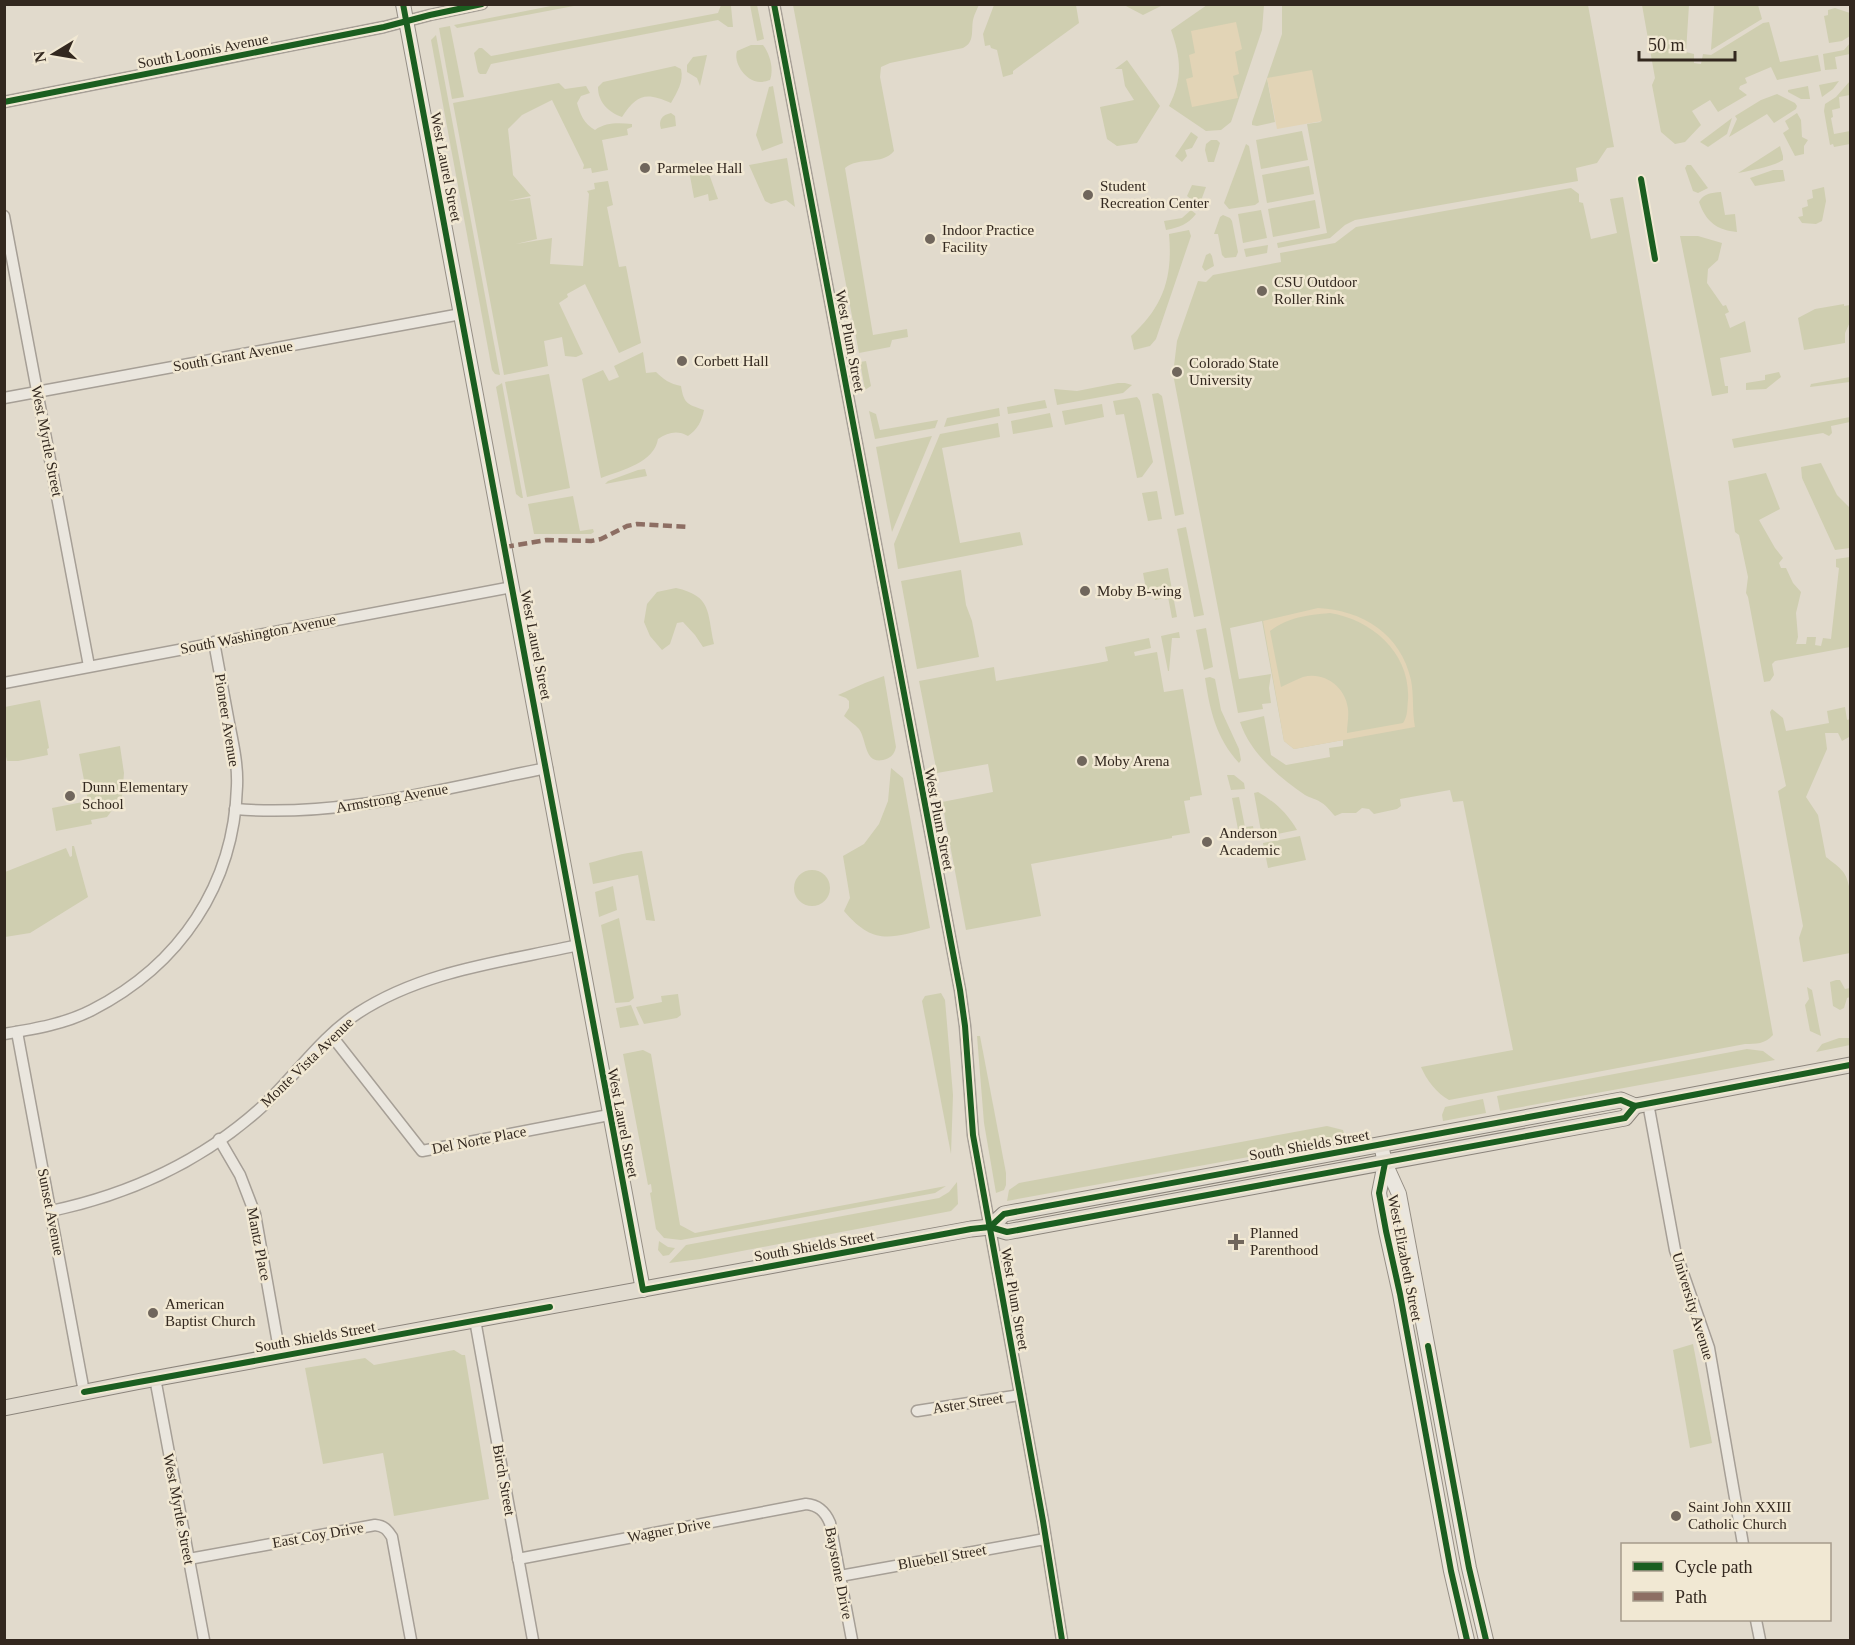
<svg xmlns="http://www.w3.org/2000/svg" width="1855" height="1645" font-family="'Times New Roman',serif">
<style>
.green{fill:#cfceb0}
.sand{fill:#e2d4b6;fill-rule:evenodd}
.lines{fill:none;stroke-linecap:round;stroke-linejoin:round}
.minor-casing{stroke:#a69f96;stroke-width:13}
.secondary-casing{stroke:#968f85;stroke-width:16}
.primary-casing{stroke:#8c857c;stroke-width:17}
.minor{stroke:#eae6de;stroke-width:10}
.secondary{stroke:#eae6de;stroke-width:14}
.primary{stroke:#e1dbcf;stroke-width:15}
.quiet{stroke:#8d6e63;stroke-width:4.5;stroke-dasharray:9 4.5;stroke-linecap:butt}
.cycleway-casing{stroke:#f1e8d3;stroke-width:10}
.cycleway{stroke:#1b5e20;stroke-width:6}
.poi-dot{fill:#70665c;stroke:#f1e8d3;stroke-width:2}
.labels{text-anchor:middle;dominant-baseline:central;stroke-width:5;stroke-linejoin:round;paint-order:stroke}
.street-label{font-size:15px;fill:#33281f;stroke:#f1e8d3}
.poi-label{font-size:15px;fill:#33281f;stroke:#f1e8d3;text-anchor:start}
</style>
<rect width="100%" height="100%" fill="#e1dacc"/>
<g class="green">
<polygon points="561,4 579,5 457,28 454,25"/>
<polygon points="721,5 731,6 733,27 728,27 718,20 491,64 486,74 480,74 478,72 474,53 479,48 482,48 491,56 718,13"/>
<polygon points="750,5 757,5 764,39 757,41"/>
<path d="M793 5H979C977 9 974 15 973 20 971 31 975 42 963 48L890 63 881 67 880 77 894 151C882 166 859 156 845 168L873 335 907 329 908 337 892 340 890 347 859 353Z"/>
<polygon points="994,5 1076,5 1079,23 1013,71 1013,74 1003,77 997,50 991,48 990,45 985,46 983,34"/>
<polygon points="1124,5 1163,5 1143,15"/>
<path d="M1207 5H1264L1262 30 1231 122 1221 130 1206 131 1169 106C1183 79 1181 58 1171 30Z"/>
<polygon points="1282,5 1588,5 1614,147 1607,148 1597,163 1576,168 1578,181 1355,220 1345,225 1330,238 1278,248 1277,243 1327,233 1307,124 1321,122 1267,78 1275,122 1257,126 1252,125 1252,122 1282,34"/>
<polygon points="1642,5 1689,5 1686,52 1694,54 1694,63 1701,64 1703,54 1711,55 1763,23 1769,22 1780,62 1818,55 1821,71 1777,80 1771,67 1745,78 1747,83 1740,86 1739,89 1747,95 1718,112 1710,100 1692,111 1701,125 1685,142 1675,144 1661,132 1652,85 1655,78"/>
<polygon points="1714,5 1758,5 1762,19 1711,50"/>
<polygon points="1835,8 1850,13 1850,36 1842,41 1829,43 1824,16 1828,15 1828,10"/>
<polygon points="450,26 464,97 452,99 439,28"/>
<polygon points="436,35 500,375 495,374 492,370 431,40"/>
<polygon points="1850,43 1850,54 1835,57 1837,69 1825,70 1823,54 1844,50"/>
<path d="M751 45H763C770 54 774 69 770 80 767 81 764 82 760 82 746 82 733 63 737 51Z"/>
<polygon points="707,55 700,86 697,78 687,72 687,65 693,57"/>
<polygon points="1127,60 1160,106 1137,143 1117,146 1107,139 1100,107 1134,100 1125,86 1122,69 1115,69"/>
<path d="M675 66 681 69C684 82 677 92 671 103 646 92 637 94 622 117 608 112 598 102 598 87L603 82Z"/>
<polygon points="1839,81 1833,89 1822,97 1819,85"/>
<polygon points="1850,81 1850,95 1839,97 1840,108 1832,110 1833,117 1831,118 1834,134 1850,131 1850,144 1834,147 1833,144 1830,145 1824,111 1825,104 1836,97"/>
<path d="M559 83 565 89 586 86 590 93 581 96 577 103C580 114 584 124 595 130 606 122 619 123 632 124V127L627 129 628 135 602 140 608 170 592 173 591 168 583 169 584 165 552 100 522 115 508 129 513 175 531 196 508 201 530 198 537 239 516 244 552 238 550 264 583 266 589 194 587 191 595 189 594 183 608 181 613 205 607 207 619 267 626 266 641 343 619 353 585 284 567 294 568 297 559 303 583 354 576 357 565 356 562 337 544 341 548 366 504 375 453 103Z"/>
<polygon points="773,86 783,143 762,151 756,135 769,87"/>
<polygon points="1808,86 1810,99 1801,99 1788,92 1788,90"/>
<polygon points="1777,94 1795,103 1797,106 1796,109 1774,123 1767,114 1729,137 1737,119 1735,116 1761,100"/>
<path d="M671 113 675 116 676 126 661 129C658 120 662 115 671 113Z"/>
<polygon points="1797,113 1801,120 1802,137 1808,140 1804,146 1804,154 1795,156 1783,133 1789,129 1785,121"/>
<polygon points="1732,118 1727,134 1708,147 1700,142"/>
<polygon points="1302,131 1308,160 1261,169 1256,140"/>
<polygon points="1191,132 1198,137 1192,148 1185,150 1187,156 1182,162 1175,156"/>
<polygon points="1211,140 1217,140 1220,143 1214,162 1208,162 1205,150 1206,144"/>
<polygon points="1246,144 1249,146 1259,202 1255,205 1229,209 1224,203"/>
<path d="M1780 146 1783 156V160C1774 166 1749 171 1738 173Z"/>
<polygon points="787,158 795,207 786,200 771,204 765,201 749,165"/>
<polygon points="699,163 701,169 709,168 710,170 708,171 718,199 709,201 708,194 694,198 688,165"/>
<polygon points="1687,165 1691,165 1708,188 1698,193 1693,191 1685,168"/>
<polygon points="1309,166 1314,194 1267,203 1262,175"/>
<polygon points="1773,170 1783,170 1785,181 1755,186 1750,178"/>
<polygon points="1192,185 1206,187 1199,206 1187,196"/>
<polygon points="1824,187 1826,201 1822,221 1816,224 1802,223 1798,217 1803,216 1802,208 1808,206 1807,200 1813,198 1812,190"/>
<path d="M1571 188 1579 194V202L1583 203 1591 239 1617 233 1610 199 1623 197 1773 1035C1765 1044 1756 1044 1745 1044L1449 1100C1437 1094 1426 1079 1421 1067L1513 1050 1463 801 1453 802 1450 790 1400 799 1401 806 1397 809 1374 814 1369 809 1362 808 1356 813H1342L1335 816C1331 812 1327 806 1322 803 1317 799 1310 798 1305 795 1279 777 1250 753 1240 722L1264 716 1271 755 1286 765 1330 757 1329 748 1343 746V740L1294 749 1284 741 1262 621 1230 628 1239 679 1271 674 1269 688 1271 703 1262 704 1263 709 1238 713 1173 374 1177 341 1198 281 1206 282 1213 275 1281 262 1280 253 1335 243 1356 227Z"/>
<path d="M1721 192 1725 215 1735 214 1737 232C1717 230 1706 222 1699 202 1704 193 1711 193 1721 192Z"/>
<polygon points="1315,200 1320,228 1273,237 1268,209"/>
<path d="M1191 210 1196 214C1187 225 1180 227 1166 230L1164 221 1182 218Z"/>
<polygon points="1261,210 1267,238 1243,243 1238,214"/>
<polygon points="1223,215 1230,218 1232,221 1238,252 1236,257 1225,258 1222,255 1218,234 1214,234 1220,217"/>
<path d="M1189 230 1191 236 1156 339 1150 346 1134 350 1131 336C1163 307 1173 278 1169 234Z"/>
<polygon points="1680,236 1698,236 1722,243 1718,260 1708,269 1707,283 1723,306 1726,305 1729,312 1725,314 1730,328 1745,321 1751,352 1720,358 1725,386 1728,386 1728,393 1712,396"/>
<polygon points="1268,245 1267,253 1246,257 1244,249"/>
<polygon points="1210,253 1212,256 1214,266 1205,271 1202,267 1206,255"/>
<polygon points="1844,304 1844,306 1850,305 1850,322 1845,333 1845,343 1804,350 1798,318 1815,309"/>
<path d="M643 352 646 373 656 372C663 379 670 384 681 386 684 404 687 404 704 410 702 421 697 430 688 436 678 430 668 432 658 439 654 463 622 470 601 478L582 379 603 370 609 381 619 377 614 366Z"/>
<polygon points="866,361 871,386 865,390 860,362"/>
<polygon points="1779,372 1781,377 1766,389 1746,390 1746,383 1765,380 1765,375"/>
<polygon points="549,374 570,488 527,497 505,382"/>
<polygon points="1850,377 1850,382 1810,387 1811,384"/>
<polygon points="502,383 523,498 521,498 516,494 496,387"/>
<polygon points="1118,383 1125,383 1132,385 1123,393 1057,405 1054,389 1077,391"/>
<polygon points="1158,393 1162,396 1184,514 1175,516 1152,394"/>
<polygon points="1137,397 1140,401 1153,462 1142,477 1137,478 1124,414 1116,415 1113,401"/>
<polygon points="1045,400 1047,408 1008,414 1007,407"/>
<polygon points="1102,404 1104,417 1065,425 1062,411"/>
<polygon points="999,408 1000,416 944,427 947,418"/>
<polygon points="869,411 876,414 880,430 938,420 935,428 875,439"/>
<polygon points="1050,413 1053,427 1013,434 1011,421"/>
<polygon points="1850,417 1850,422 1831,426 1832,433 1829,436 1823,433 1734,448 1732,439"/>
<polygon points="998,423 1000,437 942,448 960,543 1020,532 1023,545 898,569 894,544 940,434"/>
<polygon points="932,436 892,532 876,447"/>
<polygon points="1821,463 1837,495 1850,508 1850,548 1835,550 1802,478 1801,467"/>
<polygon points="645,469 647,476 605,484 608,481 638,470"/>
<polygon points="1766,473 1780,509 1759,520 1775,548 1783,558 1779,563 1781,568 1786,568 1793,583 1801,592 1796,613 1798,637 1796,644 1806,644 1807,637 1816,637 1815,645 1821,646 1823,638 1831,639 1839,568 1836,567 1836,559 1850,557 1850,647 1775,661 1772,664 1774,675 1770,681 1764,682 1748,597 1746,593 1748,577 1739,535 1735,532 1728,481"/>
<polygon points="1157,491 1162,519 1148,521 1142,493"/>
<polygon points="573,496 580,531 593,529 594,532 591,534 534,534 528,504"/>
<polygon points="1186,527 1204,615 1194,617 1177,529"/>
<polygon points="1168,568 1177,617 1172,618 1168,597 1155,600 1154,593 1147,595 1143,573"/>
<polygon points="961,570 966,605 972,621 979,657 917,669 901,581"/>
<path d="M676 588C712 596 707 612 714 644L703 647 695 635 683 622 677 623 670 644 662 650 650 636 644 622 647 604 657 592Z"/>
<polygon points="1206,628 1213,667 1204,670 1196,630"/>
<polygon points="1179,632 1180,638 1172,638 1169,671 1168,671 1161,636"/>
<polygon points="1149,638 1151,648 1134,652 1135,656 1157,652 1164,692 1183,689 1202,795 1190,797 1190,800 1184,801 1190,833 1172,836 1172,838 1031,864 1041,916 966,930 942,802 993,792 988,764 937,773 919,681 994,667 996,681 1098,663 1108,661 1105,647"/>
<path d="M884 676 896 747C894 755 891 758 883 760 864 764 867 740 859 729 855 724 848 720 844 716L849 708V701L846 698 838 695 865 683Z"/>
<path d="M1210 677 1215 679 1221 710 1239 749 1241 760 1239 763C1216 738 1210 711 1205 678Z"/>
<polygon points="40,700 49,748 47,749 48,755 18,761 7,761 5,752 5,707"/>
<path d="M1845 707 1847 720 1850 719V739L1849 737 1842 741 1838 733H1825L1827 749 1806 797 1818 815 1826 857C1832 862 1839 866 1844 873 1855 890 1851 932 1850 953L1803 962 1799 938 1803 926 1778 791 1786 786 1770 712 1772 709 1783 718 1786 731 1829 723 1827 711Z"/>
<polygon points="120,746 124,773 122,797 107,817 91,820 92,824 56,831 52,808 88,801 79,754"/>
<path d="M891 768 903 778 930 928C890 938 874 946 844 911L850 898 843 856 864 844 879 824 888 801Z"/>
<polygon points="1227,775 1234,775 1244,783 1245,789 1231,790"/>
<path d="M1258 792C1275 802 1287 813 1297 830L1262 837 1254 793Z"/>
<polygon points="1239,797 1245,827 1253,826 1255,837 1240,840 1232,798"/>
<polygon points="1300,836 1306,860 1268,868 1263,843"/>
<polygon points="72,846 74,846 88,897 30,933 5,937 5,872 66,848 70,857 72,856"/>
<path d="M642 851 655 921 646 920 638 875 593 884 589 863C608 858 622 853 642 851Z"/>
<circle cx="812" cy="888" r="18"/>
<polygon points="613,886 617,910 599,917 595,892"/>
<polygon points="619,918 634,998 629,1002 615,1003 601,925"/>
<polygon points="1836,980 1840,980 1845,989 1850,988 1850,997 1847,998 1844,1008 1840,1010 1833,1006 1830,982"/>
<polygon points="1807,987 1812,990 1821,1036 1810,1031 1805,1005 1809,999"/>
<polygon points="941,993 945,1000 953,1095 951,1154 922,1001 925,996"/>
<polygon points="678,994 681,1015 677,1018 644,1024 636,1007 662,1002 661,996"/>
<polygon points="631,1005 639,1025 620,1028 616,1008"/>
<polygon points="977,1036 980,1036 1006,1173 1006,1185 1004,1190 996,1193 984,1123"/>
<polygon points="1839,1038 1850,1038 1850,1045 1816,1052 1822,1044"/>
<polygon points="1747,1049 1763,1051 1775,1060 1500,1111 1497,1096"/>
<polygon points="643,1050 651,1054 680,1225 695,1233 946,1186 935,1193 681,1240 664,1238 656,1229 650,1193 652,1192 651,1184 648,1185 623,1054"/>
<polygon points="1483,1099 1486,1113 1443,1121 1442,1115 1445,1107"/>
<polygon points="1327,1126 1343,1130 1345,1136 1336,1141 1007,1201 1009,1190 1019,1183"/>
<polygon points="957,1182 958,1204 951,1211 700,1259 669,1263 686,1245 939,1198 949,1192"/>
<polygon points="659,1241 668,1247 675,1248 669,1255 663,1256 658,1250"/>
<polygon points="1693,1344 1712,1443 1690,1448 1673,1350"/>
<polygon points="454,1350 462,1355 465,1355 489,1499 394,1516 383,1453 323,1464 305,1368 365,1358 374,1365"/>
</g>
<g class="sand">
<polygon points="1236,22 1242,49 1235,52 1239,74 1233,76 1238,98 1192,107 1186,79 1193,77 1189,55 1195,53 1191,31"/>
<polygon points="1312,70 1322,121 1277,129 1267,78"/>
<path d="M1318 608C1362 610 1401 634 1411 680 1414 696 1412 711 1415 727L1294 749 1284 741 1263 621ZM1330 613C1373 620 1411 654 1408 700 1407 708 1408 716 1403 723L1347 733C1347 725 1349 717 1348 709 1346 687 1324 671 1303 677 1295 680 1288 684 1281 687L1270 631C1289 617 1307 615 1330 613Z"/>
</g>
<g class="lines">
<defs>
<g id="minor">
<polyline points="774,4 960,990 965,1026 973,1135 1043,1521 1062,1640"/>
<polyline points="4,102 384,27 430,15 482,4"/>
<polyline points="4,216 89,666"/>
<polyline points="4,398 461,314"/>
<polyline points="4,683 512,587"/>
<path d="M235 809C340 818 444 788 547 768"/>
<polyline points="17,1032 84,1392"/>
<path d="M4 1034C34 1029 65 1024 92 1010 180 965 234 885 237 786 238 765 233 743 229 723 224 696 219 669 214 642"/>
<polyline points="331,1035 422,1151 609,1115"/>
<polyline points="1648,1103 1675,1250 1709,1348 1743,1544"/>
<polyline points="219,1139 240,1175 255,1214 280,1355"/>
<path d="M51 1211C131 1194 203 1161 264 1105 296 1075 321 1037 358 1013 424 970 503 962 578 945"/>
<polyline points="475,1320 533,1640"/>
<polyline points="155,1378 204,1640"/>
<polyline points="917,1411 1020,1395"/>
<path d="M189 1559 375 1525C384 1526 387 1529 392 1537L411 1640"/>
<path d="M518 1559 806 1504C818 1505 825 1511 830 1523L852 1640"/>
<polyline points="840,1576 1045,1539"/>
<polyline points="1756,1620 1760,1640"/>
</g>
<g id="secondary">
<polyline points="403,4 643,1290"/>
<polyline points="1381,1145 1385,1163 1399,1194 1469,1568 1486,1640"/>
<polyline points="1385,1163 1379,1193 1386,1231 1400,1294 1451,1571 1467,1640"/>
</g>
<g id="primary">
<polyline points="990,1227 1004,1214 1621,1100 1635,1106 1850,1065"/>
<polyline points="4,1408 136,1382 971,1229 990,1227 1007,1232 1625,1118 1635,1106"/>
</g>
</defs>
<use href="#minor" class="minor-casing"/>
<use href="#secondary" class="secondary-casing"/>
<use href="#primary" class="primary-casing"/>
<use href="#minor" class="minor"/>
<use href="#secondary" class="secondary"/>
<use href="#primary" class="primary"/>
<polyline class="quiet" points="505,547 547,540 591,541 601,539 627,526 637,524 689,527"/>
<defs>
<g id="cycleway">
<polyline points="403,4 643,1290 971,1229 990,1227 1007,1232 1625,1118 1635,1106"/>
<polyline points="774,4 960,990 965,1026 973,1135 1043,1521 1062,1640"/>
<polyline points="4,102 384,27 430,15 482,4"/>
<polyline points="1641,179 1655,259"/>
<polyline points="1385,1163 1379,1193 1386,1231 1400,1294 1451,1571 1467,1640"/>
<polyline points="990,1227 1004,1214 1621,1100 1635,1106 1850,1065"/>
<polyline points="1428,1346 1469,1568 1486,1640"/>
<polyline points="84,1392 550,1307"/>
</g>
</defs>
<use href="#cycleway" class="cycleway-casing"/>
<use href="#cycleway" class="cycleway"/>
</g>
<g class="poi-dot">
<circle cx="645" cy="168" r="6"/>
<circle cx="1088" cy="195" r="6"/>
<circle cx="930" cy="239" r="6"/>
<circle cx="1262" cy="291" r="6"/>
<circle cx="682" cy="361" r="6"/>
<circle cx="1177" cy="372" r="6"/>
<circle cx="1085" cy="591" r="6"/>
<circle cx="1082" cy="761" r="6"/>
<circle cx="70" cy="796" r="6"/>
<circle cx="1207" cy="842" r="6"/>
<path d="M1233 1233h6v6h6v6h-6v6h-6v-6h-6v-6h6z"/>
<circle cx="153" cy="1313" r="6"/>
<circle cx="1676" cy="1516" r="6"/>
</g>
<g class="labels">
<g class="street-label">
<text transform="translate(203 51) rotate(-11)">South Loomis Avenue</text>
<text transform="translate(446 167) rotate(79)">West Laurel Street</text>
<text transform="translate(850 341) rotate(79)">West Plum Street</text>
<text transform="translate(233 356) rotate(-10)">South Grant Avenue</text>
<text transform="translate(47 441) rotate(79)">West Myrtle Street</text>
<text transform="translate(258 634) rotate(-11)">South Washington Avenue</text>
<text transform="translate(536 645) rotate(79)">West Laurel Street</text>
<text transform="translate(227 720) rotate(81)">Pioneer Avenue</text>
<text transform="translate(392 798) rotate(-10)">Armstrong Avenue</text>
<text transform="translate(939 819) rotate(79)">West Plum Street</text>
<text transform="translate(307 1062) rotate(-44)">Monte Vista Avenue</text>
<text transform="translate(623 1123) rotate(79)">West Laurel Street</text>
<text transform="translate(479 1140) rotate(-11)">Del Norte Place</text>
<text transform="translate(1309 1145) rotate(-10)">South Shields Street</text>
<text transform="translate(51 1212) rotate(79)">Sunset Avenue</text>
<text transform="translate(259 1244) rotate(79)">Mantz Place</text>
<text transform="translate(814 1246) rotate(-10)">South Shields Street</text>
<text transform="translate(1405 1258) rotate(79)">West Elizabeth Street</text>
<text transform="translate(1015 1299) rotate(80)">West Plum Street</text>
<text transform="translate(1693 1306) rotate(73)">University Avenue</text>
<text transform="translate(315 1337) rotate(-10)">South Shields Street</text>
<text transform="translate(968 1403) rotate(-9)">Aster Street</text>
<text transform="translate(504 1480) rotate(80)">Birch Street</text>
<text transform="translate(179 1509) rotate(79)">West Myrtle Street</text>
<text transform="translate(669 1530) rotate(-10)">Wagner Drive</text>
<text transform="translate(318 1535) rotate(-10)">East Coy Drive</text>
<text transform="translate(942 1557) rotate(-10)">Bluebell Street</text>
<text transform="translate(839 1573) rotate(79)">Baystone Drive</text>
</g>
<g class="poi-label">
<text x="657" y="168">Parmelee Hall</text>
<text x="1100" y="186">Student<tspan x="1100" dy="17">Recreation Center</tspan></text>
<text x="942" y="230">Indoor Practice<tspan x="942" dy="17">Facility</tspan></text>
<text x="1274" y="282">CSU Outdoor<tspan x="1274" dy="17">Roller Rink</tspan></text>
<text x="694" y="361">Corbett Hall</text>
<text x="1189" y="363">Colorado State<tspan x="1189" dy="17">University</tspan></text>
<text x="1097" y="591">Moby B-wing</text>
<text x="1094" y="761">Moby Arena</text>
<text x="82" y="787">Dunn Elementary<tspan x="82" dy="17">School</tspan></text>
<text x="1219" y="833">Anderson<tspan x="1219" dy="17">Academic</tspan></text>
<text x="1250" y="1233">Planned<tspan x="1250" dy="17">Parenthood</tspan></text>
<text x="165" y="1304">American<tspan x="165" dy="17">Baptist Church</tspan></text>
<text x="1688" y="1507">Saint John XXIII<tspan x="1688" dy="17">Catholic Church</tspan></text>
</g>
</g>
<rect width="1855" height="1645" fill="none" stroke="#33281f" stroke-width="12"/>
<rect x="1621" y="1543" width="210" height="78" fill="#f1e8d3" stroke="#a59b8b" stroke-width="1.5"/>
<rect x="1633" y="1562" width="30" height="9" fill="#1b5e20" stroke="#a59b8b" stroke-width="1.5"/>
<text x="1675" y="1573" font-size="18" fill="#33281f">Cycle path</text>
<rect x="1633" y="1592" width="30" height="9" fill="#8d6e63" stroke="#a59b8b" stroke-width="1.5"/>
<text x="1675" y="1603" font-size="18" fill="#33281f">Path</text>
<g transform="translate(54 54) rotate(259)" stroke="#f1e8d3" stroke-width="4.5" paint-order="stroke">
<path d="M0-4.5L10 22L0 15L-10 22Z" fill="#33281f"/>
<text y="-9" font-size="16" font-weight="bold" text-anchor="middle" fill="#33281f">N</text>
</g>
<path d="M1639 51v9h96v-9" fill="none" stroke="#33281f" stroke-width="3"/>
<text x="1648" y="51" font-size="18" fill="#33281f" stroke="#f1e8d3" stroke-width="4.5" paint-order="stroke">50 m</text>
</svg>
